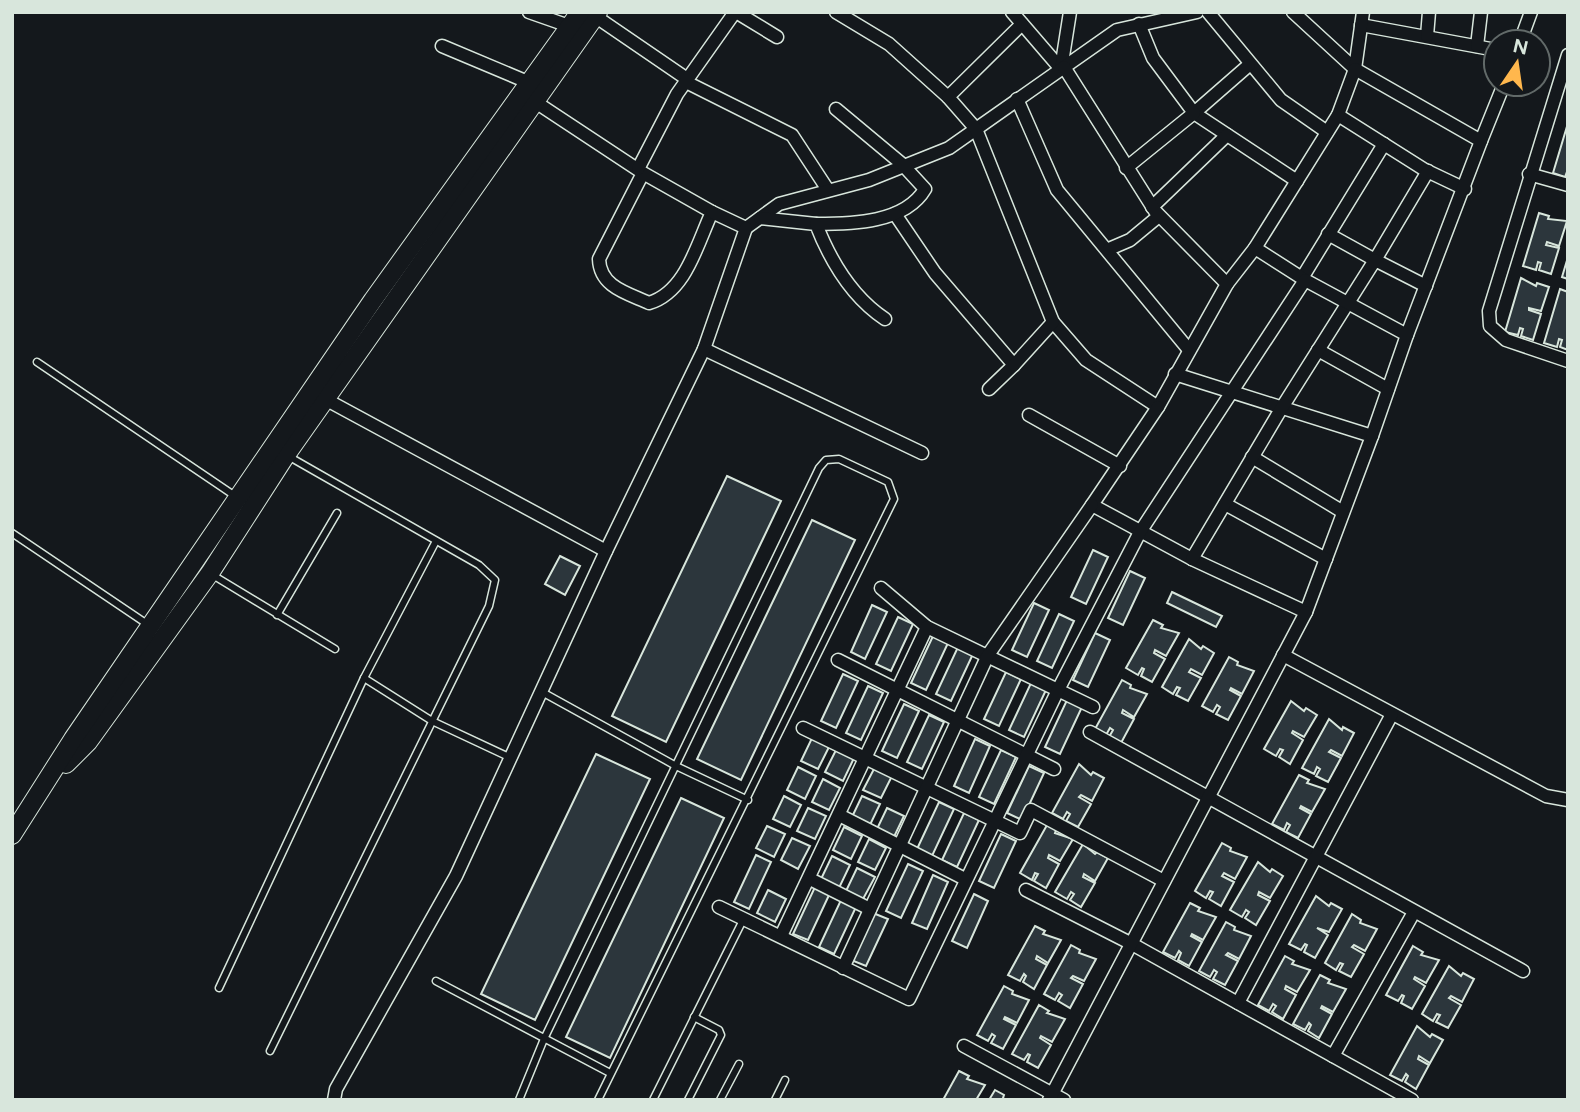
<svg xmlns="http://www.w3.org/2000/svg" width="1580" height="1112" font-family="Figtree,sans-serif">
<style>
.building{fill:#2c363c;stroke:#d8e6dc;stroke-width:2}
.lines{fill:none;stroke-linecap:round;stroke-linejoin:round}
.lane-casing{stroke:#d8e6dc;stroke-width:9}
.street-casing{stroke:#d8e6dc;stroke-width:15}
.secondary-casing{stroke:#d8e6dc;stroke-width:20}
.lane{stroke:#14181c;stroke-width:6}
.street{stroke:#14181c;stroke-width:12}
.secondary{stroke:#14181c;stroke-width:18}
</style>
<rect width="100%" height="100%" fill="#14181c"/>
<g class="building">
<polygon points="1568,123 1568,169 1565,177 1553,173"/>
<polygon points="1539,213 1549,216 1548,219 1567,221 1559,246 1547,242 1546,245 1559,248 1551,274 1539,270 1541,263 1538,262 1536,270 1523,266"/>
<polygon points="1568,257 1568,279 1562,277"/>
<polygon points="1521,278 1536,286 1537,283 1549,287 1541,311 1529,308 1529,310 1541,314 1533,340 1521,336 1523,329 1520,328 1518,335 1505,332"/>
<polygon points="1560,289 1568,292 1568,350 1560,347 1562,340 1559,339 1557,347 1544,343"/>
<polygon points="727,476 781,501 666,742 612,716"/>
<polygon points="812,520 855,540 741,780 697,759"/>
<polygon points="1093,550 1108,557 1086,604 1071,597"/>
<polygon points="560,556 580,566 565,595 545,584"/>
<polygon points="1130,571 1145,578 1123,625 1108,618"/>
<polygon points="1172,592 1222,616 1216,627 1167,603"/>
<polygon points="1034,603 1049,610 1027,657 1012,650"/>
<polygon points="872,605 887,612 865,659 851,652"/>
<polygon points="1059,614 1074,621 1052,668 1037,661"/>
<polygon points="898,617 913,624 891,671 876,664"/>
<polygon points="1153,620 1163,625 1161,628 1179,633 1166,656 1155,650 1154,653 1165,659 1152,682 1141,676 1144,669 1142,668 1138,675 1126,668"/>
<polygon points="1095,633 1110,640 1088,687 1073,680"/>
<polygon points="933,636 948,643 926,690 911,683"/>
<polygon points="1189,639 1201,649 1203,646 1214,653 1202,675 1191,669 1189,672 1201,678 1188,701 1176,695 1180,688 1177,687 1173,694 1162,687"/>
<polygon points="958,647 973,654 951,701 936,694"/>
<polygon points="1229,657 1238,662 1237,665 1254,671 1242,694 1231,688 1230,690 1241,696 1228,720 1216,714 1220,707 1217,705 1213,712 1202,706"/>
<polygon points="1006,672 1021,679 999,726 984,719"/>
<polygon points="843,674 858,681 836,728 821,721"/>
<polygon points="1122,680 1131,685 1130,688 1147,694 1134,717 1123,710 1122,713 1134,719 1121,743 1109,737 1113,730 1110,728 1106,735 1095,729"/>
<polygon points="1031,683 1046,690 1024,737 1009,730"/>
<polygon points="868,686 883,693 861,740 846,733"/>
<polygon points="1067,700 1082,707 1060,754 1045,747"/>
<polygon points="1291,701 1304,711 1306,708 1317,715 1304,737 1293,731 1292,733 1303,740 1290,764 1279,757 1283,750 1280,749 1276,756 1264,749"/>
<polygon points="904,704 919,711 897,758 882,751"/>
<polygon points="929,715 944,722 922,769 907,762"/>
<polygon points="1329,719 1342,730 1343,727 1354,733 1342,756 1331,750 1329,752 1341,758 1328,782 1316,776 1320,769 1317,767 1314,774 1302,768"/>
<polygon points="812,738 829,747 818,769 801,761"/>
<polygon points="975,739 990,746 969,793 954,786"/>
<polygon points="836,750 854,758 843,781 825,772"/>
<polygon points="1001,750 1016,757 994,804 979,797"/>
<polygon points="596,754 650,779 535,1020 481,994"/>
<polygon points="1079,764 1091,775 1093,772 1104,778 1092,801 1081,795 1079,797 1091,804 1078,827 1066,821 1070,814 1067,812 1063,819 1052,813"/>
<polygon points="1029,766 1044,773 1022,820 1007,813"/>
<polygon points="798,767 816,776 805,799 787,790"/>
<polygon points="875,767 892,776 881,798 863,790"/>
<polygon points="1299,775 1309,780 1307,783 1325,789 1312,812 1301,806 1300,808 1311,814 1298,838 1286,832 1290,825 1287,823 1284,830 1272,824"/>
<polygon points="823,779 840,788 829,810 812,802"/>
<polygon points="784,796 801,805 790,827 773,819"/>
<polygon points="862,796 880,804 869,827 851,819"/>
<polygon points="681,798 724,818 610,1058 566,1037"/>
<polygon points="939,802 954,809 932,856 917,849"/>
<polygon points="808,808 826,816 815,839 797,831"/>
<polygon points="887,808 904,816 893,839 876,831"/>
<polygon points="964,813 979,820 957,867 942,860"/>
<polygon points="1047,825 1056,830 1055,833 1073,839 1060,861 1049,855 1048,858 1059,864 1046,888 1034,881 1038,874 1035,873 1032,880 1020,873"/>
<polygon points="767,826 785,834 774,857 756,848"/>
<polygon points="844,827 862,836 851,859 833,850"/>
<polygon points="1001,834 1016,841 994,888 979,881"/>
<polygon points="792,838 810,846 798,869 781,860"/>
<polygon points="869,839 886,848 875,870 858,862"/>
<polygon points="1222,843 1231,848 1230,851 1247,857 1235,879 1224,873 1222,876 1234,882 1221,906 1209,899 1213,892 1210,891 1206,898 1195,891"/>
<polygon points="1083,844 1095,854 1097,852 1108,858 1095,881 1084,874 1083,877 1095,883 1081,907 1070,900 1074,894 1071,892 1067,899 1055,892"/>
<polygon points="756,855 771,862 749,909 734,902"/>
<polygon points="832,856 850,865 839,888 821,879"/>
<polygon points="1258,862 1270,872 1272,869 1283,876 1270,898 1259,892 1258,895 1270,901 1256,925 1245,918 1249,912 1246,910 1242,917 1230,910"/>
<polygon points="908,864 923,871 901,918 886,911"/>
<polygon points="857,868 875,877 863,899 846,891"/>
<polygon points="933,875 948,882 927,929 912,923"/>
<polygon points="815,887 830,893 808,940 793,934"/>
<polygon points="768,890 786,899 775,922 757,913"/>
<polygon points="974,894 988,901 967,948 952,941"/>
<polygon points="1316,896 1329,906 1331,903 1342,909 1329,932 1317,928 1328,935 1315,958 1304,952 1307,945 1305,944 1301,950 1289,944"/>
<polygon points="841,900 856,907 834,954 819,947"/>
<polygon points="1190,903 1200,908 1198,911 1216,917 1203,940 1192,934 1191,936 1202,942 1189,966 1178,960 1181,953 1179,951 1175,958 1163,952"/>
<polygon points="873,913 888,919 866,966 851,960"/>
<polygon points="1352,914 1361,920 1360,923 1377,929 1365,951 1354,945 1352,947 1364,954 1351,977 1339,971 1343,964 1340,963 1336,970 1325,963"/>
<polygon points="1226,922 1235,927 1234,930 1251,936 1239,959 1228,953 1226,955 1238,961 1225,985 1213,979 1217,972 1214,970 1210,977 1199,971"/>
<polygon points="1035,926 1045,931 1043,934 1061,940 1048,963 1037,956 1036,959 1047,965 1034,989 1023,982 1026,976 1024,974 1020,981 1008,975"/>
<polygon points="1071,945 1080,950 1079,953 1096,959 1084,981 1073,976 1071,978 1083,984 1070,1008 1058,1001 1062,995 1059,993 1055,1000 1044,994"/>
<polygon points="1413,946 1423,952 1421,955 1439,960 1426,983 1415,977 1414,979 1425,986 1412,1009 1401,1003 1404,996 1402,995 1398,1001 1386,995"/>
<polygon points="1285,956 1294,961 1292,964 1310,970 1297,992 1286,986 1285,989 1296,995 1283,1019 1272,1012 1276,1006 1273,1004 1269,1011 1258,1005"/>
<polygon points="1449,966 1461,976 1463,973 1474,979 1462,1002 1451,996 1449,998 1461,1005 1448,1028 1436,1022 1440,1015 1437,1014 1433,1021 1422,1014"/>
<polygon points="1320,975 1330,980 1328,983 1346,989 1333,1012 1322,1006 1321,1008 1332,1014 1319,1038 1308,1031 1311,1025 1309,1023 1305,1030 1293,1024"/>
<polygon points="1004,986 1013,991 1012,994 1029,1000 1017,1023 1005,1017 1004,1019 1016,1025 1003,1049 991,1043 995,1036 992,1034 988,1041 977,1035"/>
<polygon points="1039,1005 1049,1011 1047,1013 1065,1019 1052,1042 1041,1036 1040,1038 1051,1045 1038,1068 1027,1062 1030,1055 1028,1054 1024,1060 1012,1054"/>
<polygon points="1417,1026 1430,1037 1432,1034 1443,1040 1430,1063 1419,1056 1418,1059 1429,1065 1416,1089 1405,1082 1408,1076 1406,1074 1402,1081 1390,1075"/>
<polygon points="959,1071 969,1076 967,1079 985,1085 976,1100 943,1100"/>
<polygon points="995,1090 1004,1095 1003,1098 1006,1100 989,1100"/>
</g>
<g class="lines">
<defs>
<g id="lane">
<polyline points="37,362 235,496"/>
<polyline points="12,533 150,626"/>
<polyline points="211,574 335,649"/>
<polyline points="277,615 337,513"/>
<polyline points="364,678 432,721 511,758"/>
<polyline points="542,692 676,766 748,800"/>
<polyline points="436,981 610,1073"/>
<polyline points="219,988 364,678 436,541"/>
<polyline points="270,1051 489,606 495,580 479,565 288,456"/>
<polyline points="519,1100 544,1039 819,468 826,460 839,459 888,482 894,499 598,1100"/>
<polyline points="653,1100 743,920"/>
<polyline points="688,1100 721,1035 719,1030 694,1017"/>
<polyline points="720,1100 739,1064"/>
<polyline points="775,1100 785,1080"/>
</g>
<g id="street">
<polyline points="529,12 569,26"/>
<polyline points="589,12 687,79 686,82 792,135 828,190"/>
<polyline points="736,12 777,37"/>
<polyline points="836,12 889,44 948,97"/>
<polyline points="1012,12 1061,69"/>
<polyline points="1208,12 1281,100 1327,132"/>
<polyline points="1293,12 1355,69"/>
<polyline points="1361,25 1496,50"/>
<polyline points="1427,36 1429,12"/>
<polyline points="1520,42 1531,12"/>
<polyline points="442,46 530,83"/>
<polyline points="1477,46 1481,12"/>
<polyline points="1568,55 1489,311 1490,326 1506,340 1568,361"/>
<polyline points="1249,65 1194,113 1297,181"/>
<polyline points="1061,69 1070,12"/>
<polyline points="1355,69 1363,12"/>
<polyline points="1017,99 1057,190 1189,350"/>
<path d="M537 103 643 173 599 259C600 287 627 293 649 303 686 292 697 244 712 212L643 173"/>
<polyline points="1338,115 1425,170 1465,189"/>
<polyline points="1481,141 1504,84"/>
<polyline points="1126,168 1194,113 1153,58 1139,24"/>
<polyline points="638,169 677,94 735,12"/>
<polyline points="1529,174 1568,185"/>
<polyline points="1152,207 1227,135"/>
<polyline points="712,212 746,228 779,204 869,180 949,148 1117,30 1197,12"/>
<polyline points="895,214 935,273 1014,365 989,389"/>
<path d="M760 218 816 224C830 260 852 297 885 319"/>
<path d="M816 224C852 224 905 223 925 189L902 164 836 109"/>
<polyline points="1328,234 1375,260 1428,171"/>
<polyline points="1255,248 1338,115 1355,69 1481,141 1407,335"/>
<polyline points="1109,249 1130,240 1159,216"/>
<polyline points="1302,278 1384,144"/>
<polyline points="1227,284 1255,248 1305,280"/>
<polyline points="1053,322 1086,360 1158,407 1227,284 1155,211 1064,67"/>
<polyline points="704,349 922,453"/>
<polyline points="1318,350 1388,389"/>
<polyline points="1014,365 1053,322 976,129 948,97 1022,24"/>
<polyline points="325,399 606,551"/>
<polyline points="1158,407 1092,505 1192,559 1306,612 1372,436 1175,374"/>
<polyline points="1029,415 1120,466"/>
<polyline points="1252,457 1343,512"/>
<polyline points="1225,504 1326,559"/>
<polyline points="1192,559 1281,409 1375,260 1426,286"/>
<polyline points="881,588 927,627 1093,707"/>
<polyline points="1283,655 1546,796 1568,800"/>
<polyline points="838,660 1054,769"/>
<polyline points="803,728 1020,833 1031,810 1164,881"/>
<polyline points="1090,732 1523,971"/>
<polyline points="839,815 965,879"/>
<polyline points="810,879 870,909"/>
<polyline points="1026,890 1132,944 1412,1100"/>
<polyline points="719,907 909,999 1059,688 1140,532 1305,280 1407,335 1372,436"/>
<polyline points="781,936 927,627"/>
<polyline points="843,968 988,655 1092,505"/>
<polyline points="1238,1003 1392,714"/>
<polyline points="964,1046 1064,1100"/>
<polyline points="1333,1056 1414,912"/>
<polyline points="334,1100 336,1089 456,876 606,551 704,349 746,228"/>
<polyline points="1049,1100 1306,612"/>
</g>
<g id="secondary">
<polyline points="66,764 88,742 210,573 286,455 598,12"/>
<polyline points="12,835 73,739 373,300 580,12"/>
</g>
</defs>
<use href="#lane" class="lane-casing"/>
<use href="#street" class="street-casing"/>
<use href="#secondary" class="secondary-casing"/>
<use href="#lane" class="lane"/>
<use href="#street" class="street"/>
<use href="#secondary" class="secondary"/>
</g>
<rect width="1580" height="1112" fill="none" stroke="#d8e6dc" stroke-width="28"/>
<g transform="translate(1517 63) rotate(13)"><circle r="33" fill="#14181c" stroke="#626a69" stroke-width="2"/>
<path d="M0-5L12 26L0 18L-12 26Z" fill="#ffb74d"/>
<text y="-10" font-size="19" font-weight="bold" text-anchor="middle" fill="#d8e6dc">N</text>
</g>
</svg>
